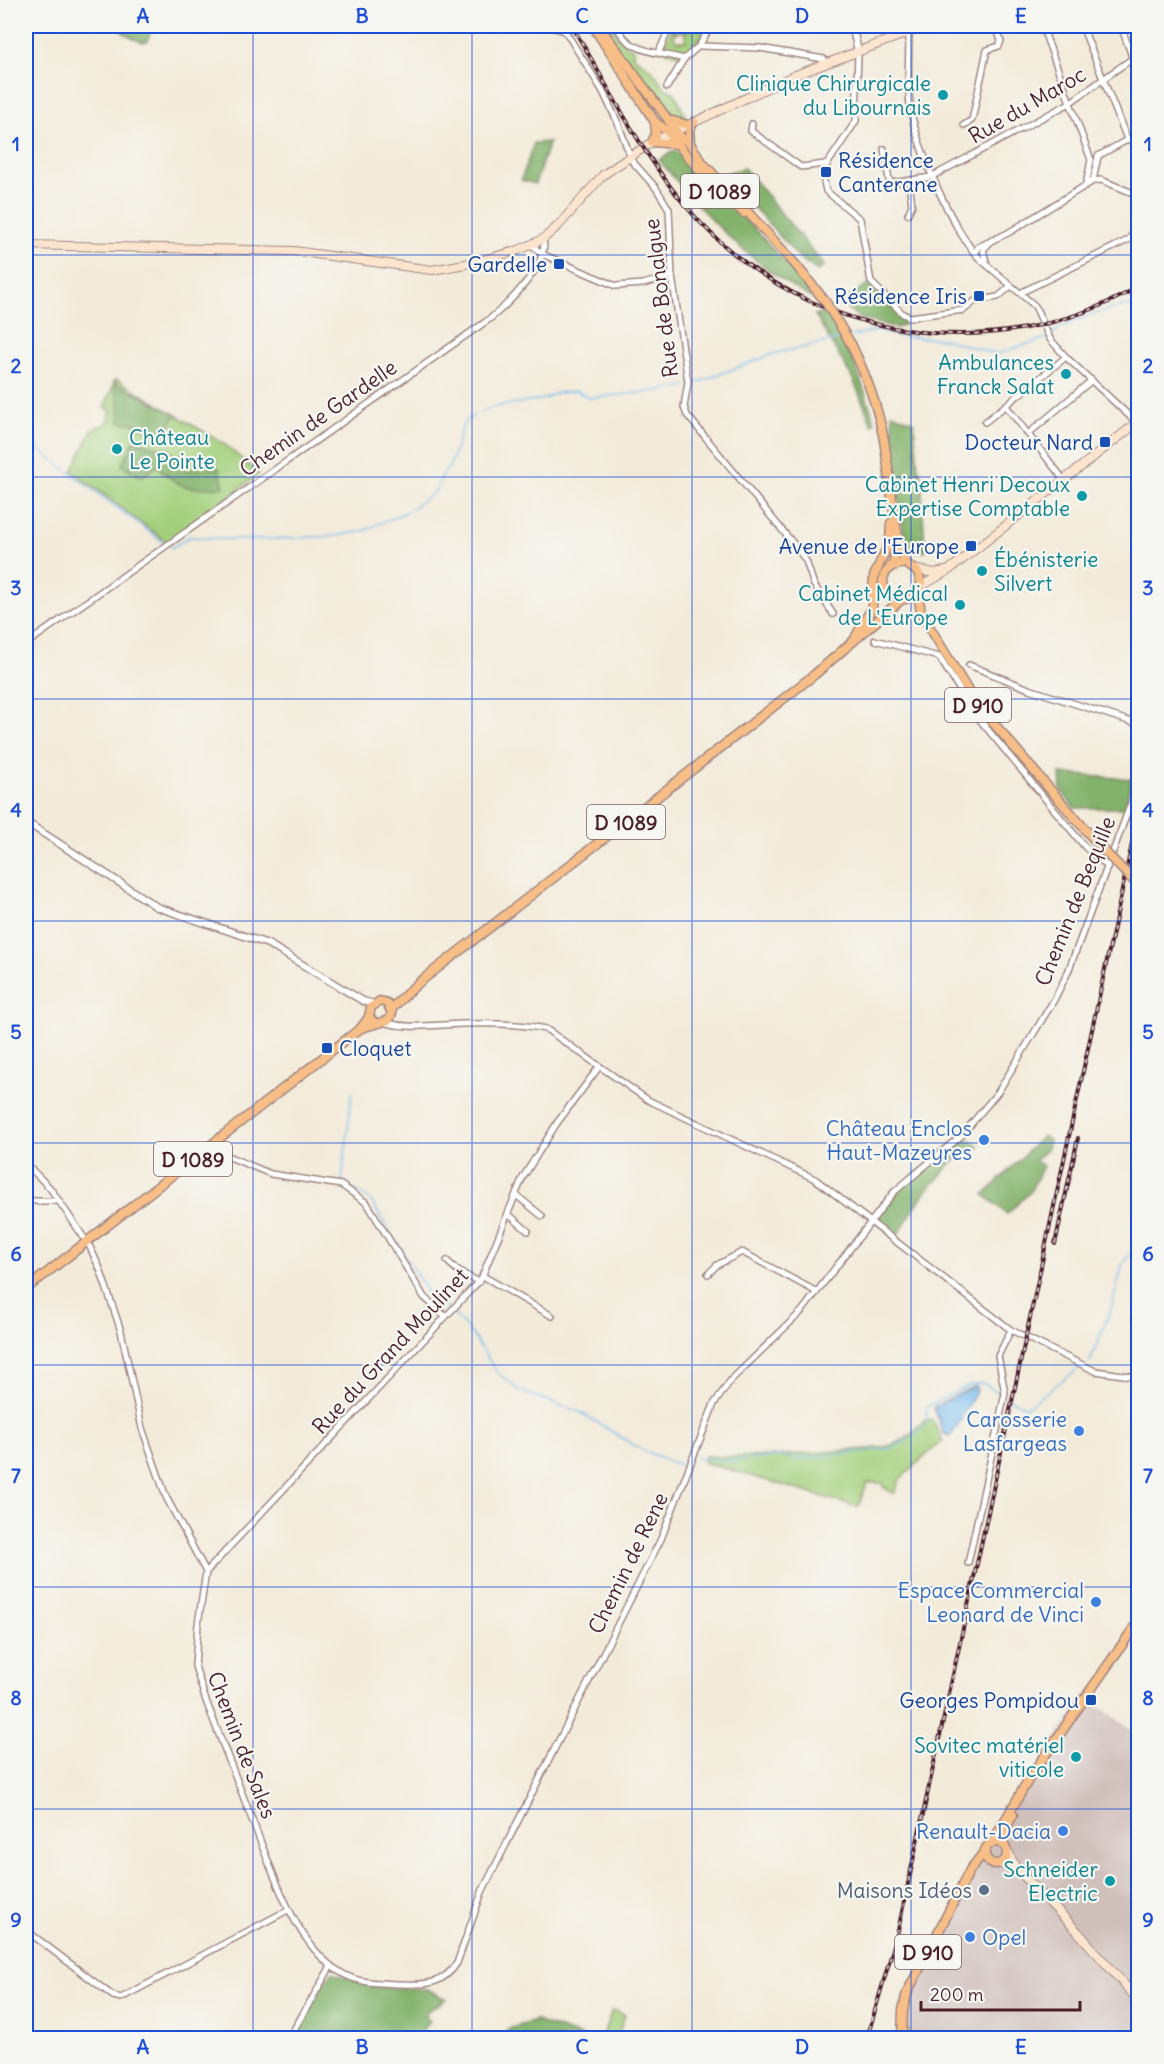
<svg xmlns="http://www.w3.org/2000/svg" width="1164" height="2064" font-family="Delius,sans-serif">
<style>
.industrial{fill:#d0c0bc}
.green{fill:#a4d07d;stroke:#777854;stroke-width:1.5}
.forest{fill:#83b26c;stroke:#66684c;stroke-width:1.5}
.water{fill:#76bbed;stroke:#606d8c;stroke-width:1.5}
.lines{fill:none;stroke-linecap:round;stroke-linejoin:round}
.stream{stroke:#76bbed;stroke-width:1.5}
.minor-casing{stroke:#9e8582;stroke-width:8}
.tertiary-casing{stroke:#9e8582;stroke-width:9}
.secondary-casing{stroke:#9e8582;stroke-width:10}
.primary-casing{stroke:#9e8582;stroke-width:11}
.minor{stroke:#fff;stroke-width:5}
.tertiary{stroke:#fff;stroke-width:6}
.secondary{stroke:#fce5cf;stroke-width:8}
.primary{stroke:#f7be87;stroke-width:8}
.rail-casing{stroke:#4a1f2b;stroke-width:4}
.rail{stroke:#f6f6f2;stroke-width:1.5;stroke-dasharray:4.5;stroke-linecap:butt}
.primary-bridge-casing{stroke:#9e8582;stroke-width:11;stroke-linecap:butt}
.primary-bridge{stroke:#f7be87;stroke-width:8}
.grid{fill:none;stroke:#1d4ed8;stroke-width:1.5;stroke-opacity:0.55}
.culture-dot{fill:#0f9aa8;stroke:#f6f6f2;stroke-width:2}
.transit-dot{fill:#1a4fb4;stroke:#f6f6f2;stroke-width:2}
.shop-dot{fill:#3f7fe0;stroke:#f6f6f2;stroke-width:2}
.service-dot{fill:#5c6f8a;stroke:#f6f6f2;stroke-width:2}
.labels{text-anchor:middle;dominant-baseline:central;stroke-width:4.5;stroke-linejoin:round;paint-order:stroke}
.shield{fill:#f6f6f2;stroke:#7e6067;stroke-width:1.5}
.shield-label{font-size:20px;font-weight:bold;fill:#4a1f2b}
.culture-label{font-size:21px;fill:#0d838f;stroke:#f6f6f2;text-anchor:end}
.street-label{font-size:21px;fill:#4a1f2b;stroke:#f6f6f2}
.transit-label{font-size:21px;fill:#164399;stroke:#f6f6f2;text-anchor:end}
.shop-label{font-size:21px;fill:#366cbe;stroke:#f6f6f2;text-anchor:end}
.service-label{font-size:21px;fill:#4e5e75;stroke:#f6f6f2;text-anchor:end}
.neatline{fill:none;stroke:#1d4ed8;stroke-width:2}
.grid-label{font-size:20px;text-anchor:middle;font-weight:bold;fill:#1d4ed8}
</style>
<rect width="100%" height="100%" fill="#f6f6f2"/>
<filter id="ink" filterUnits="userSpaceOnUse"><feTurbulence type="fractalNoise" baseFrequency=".0167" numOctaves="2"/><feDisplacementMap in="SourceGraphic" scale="12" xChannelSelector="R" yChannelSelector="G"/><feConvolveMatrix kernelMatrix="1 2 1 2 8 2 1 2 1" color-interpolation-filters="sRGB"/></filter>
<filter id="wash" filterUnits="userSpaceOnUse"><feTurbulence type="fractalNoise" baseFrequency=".008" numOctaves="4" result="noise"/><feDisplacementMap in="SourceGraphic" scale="24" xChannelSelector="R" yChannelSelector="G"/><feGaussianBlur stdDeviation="1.35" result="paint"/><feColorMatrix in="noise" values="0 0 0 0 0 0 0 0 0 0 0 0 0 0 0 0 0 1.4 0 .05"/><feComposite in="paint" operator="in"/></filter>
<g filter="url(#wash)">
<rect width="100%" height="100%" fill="#f3ebda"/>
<polygon class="industrial" points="1083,1695 1138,1734 1138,2038 903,2038 901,1999 986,1851"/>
<g class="green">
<polygon points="602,26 612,26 620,40 634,50 633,56 651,69 665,88 675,93 687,120 675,119 663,103 659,103"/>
<polygon points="688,26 694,26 704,33 684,56 667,52 664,45 672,28 675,32 683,31 674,34 675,41 686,41 684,31 688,31"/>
<polygon points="116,379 223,443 259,474 168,543 72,471 92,431 98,426 106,425 111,411 104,407"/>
<path d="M925 1420H932L943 1440 900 1479 894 1494 883 1487V1483H867L858 1507 703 1462 705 1456C748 1459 792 1455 837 1451 856 1449 875 1451 892 1445 905 1441 916 1429 925 1420Z"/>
<polygon points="612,2010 625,2015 617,2038 602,2037"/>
</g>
<g class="forest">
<polygon points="120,26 158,26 157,31 150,31 148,41 141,42 122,32"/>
<polygon points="549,142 535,184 521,180 534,143"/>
<path d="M675 150 753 227 805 284 811 298C747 261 706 217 659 160Z"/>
<polygon points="744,168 824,265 818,271 800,259 724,174"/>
<polygon points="868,284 908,322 897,328 861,319 840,303"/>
<polygon points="826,311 855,364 875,422 872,425 853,379 815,315"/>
<polygon points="113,382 176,414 167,429 156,433 135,424 120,422 119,402"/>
<polygon points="892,413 914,422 918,468 921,473 925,551 906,551 896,478"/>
<path d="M134 441 169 450 185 470 219 468 224 487C189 488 183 492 157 466L142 477 122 465Z"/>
<polygon points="1060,774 1132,779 1125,808 1074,808 1061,790"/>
<polygon points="962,1135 980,1147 955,1159 923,1195 895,1239 876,1221 894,1192"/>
<polygon points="1043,1136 1049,1140 1047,1149 1035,1160 1043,1166 1030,1192 1007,1214 984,1195"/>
<polygon points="331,1972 376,1987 427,1989 446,1999 425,2013 429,2022 416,2038 292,2038"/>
<polygon points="535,2021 536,2021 586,2038 505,2038 507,2029"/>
</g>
<polygon class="water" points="975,1386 977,1390 953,1433 949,1436 943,1433 934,1407"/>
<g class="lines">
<g class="stream">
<path d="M1051 335C1062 323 1122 302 1138 306"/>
<polyline points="852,336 879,330 896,336 943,339 997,354 1047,338"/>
<polyline points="691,385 773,354 844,338"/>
<polyline points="480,412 495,407 544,399 557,393 577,391 589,398 657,391 686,386"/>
<polyline points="26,440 163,542"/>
<polyline points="171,548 189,537 249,540 336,536 363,531 406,512 435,492 444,472 449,468 464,423 474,415"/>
<polyline points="352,1092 342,1181 371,1201 391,1235"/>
<polyline points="394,1238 427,1292 438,1301"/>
<polyline points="443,1305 450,1309"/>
<polyline points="453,1313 471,1333 497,1372 520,1391 580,1412 640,1449 686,1468 690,1456"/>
<polyline points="1090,1362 1112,1306 1123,1262 1138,1245"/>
<polyline points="1009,1399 1026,1407 1079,1368"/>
<path d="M697 1458 734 1461 783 1456 796 1459 888 1449C903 1444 921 1433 928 1419L926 1413 928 1406 970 1385 982 1383 1002 1394"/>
</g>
</g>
</g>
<g filter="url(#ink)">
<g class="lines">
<defs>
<g id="minor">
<polyline points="547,26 563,30 567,34 602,90 618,123 632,161 656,188 669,209 672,276 688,382 684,407 687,415 797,548 806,561 814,585 833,614"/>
<path d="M617 26C627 53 660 52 684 59"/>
<polyline points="1042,26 1091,160"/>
<polyline points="1082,26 1127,139"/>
<polyline points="1121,26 1138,73"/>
<path d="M909 32C909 56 907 81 910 105 914 142 957 244 987 265L983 250 992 240"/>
<polyline points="699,46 760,48 824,59 826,62"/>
<polyline points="858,51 856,121 822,172 826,191 860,219 871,282 903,314 910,317 964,310 975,301 998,297 1011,286"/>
<polyline points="659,52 670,26"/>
<polyline points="667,87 684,59 699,46 711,26"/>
<polyline points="752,124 751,131 801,167 825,164"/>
<polyline points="964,125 972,120 987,50 999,46 1001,41 996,26"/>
<polyline points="884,149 889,180 892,183 931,177 1068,104 1133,58"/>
<polyline points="1093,181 1101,180 1138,195"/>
<polyline points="1086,185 1091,160"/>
<polyline points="908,214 912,205 909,181"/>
<polyline points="532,245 542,254 616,286 643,284 672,276"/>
<polyline points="975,253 978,247 1008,233 1093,181 1098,156 1138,134"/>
<polyline points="987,265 1035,306 1050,339 1066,357 1137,423"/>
<polyline points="1020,293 1128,240 1138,229"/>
<polyline points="1006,406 1064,480"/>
<polyline points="985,422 1066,357"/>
<polyline points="1028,434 1092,380"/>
<polyline points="875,640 939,657 975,714 1085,847 1107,866"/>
<path d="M26 644 491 318C508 304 550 263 543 239"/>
<polyline points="969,665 1029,689 1138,724"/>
<path d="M386 1023C407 1028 422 1026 442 1025 476 1023 513 1022 546 1029L648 1100 815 1179 1011 1330 1095 1371 1138 1377"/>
<polyline points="210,1146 220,1153 271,1174 341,1185 367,1203 424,1297 445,1316"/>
<path d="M26 1164 50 1188 89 1245 100 1269 121 1331 142 1428 166 1497 206 1572 198 1624 195 1666 205 1698C220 1738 236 1777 251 1817 270 1864 294 1945 340 1972 358 1984 381 1983 401 1984 425 1985 443 1985 457 1963L482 1892 661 1539 714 1404 731 1380 802 1311 894 1192 962 1135 998 1092 1054 1000 1068 972 1131 803 1138 776"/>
<polyline points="516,1195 542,1216"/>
<polyline points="26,1201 58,1201"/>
<polyline points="508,1214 528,1231"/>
<polyline points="447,1261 458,1271 479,1282"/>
<polyline points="708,1274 717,1265 742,1252 817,1292"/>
<polyline points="483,1276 552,1316"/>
<polyline points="1138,1305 1135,1318 1138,1323"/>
<polyline points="968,1563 1005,1393 998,1356 1011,1330"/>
<polyline points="206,1572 481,1279 522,1179 557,1123 599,1067"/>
<polyline points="26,1933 31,1934 113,1996 121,1998 288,1910"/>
<polyline points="289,2038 331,1966"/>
</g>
<g id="tertiary">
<polyline points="852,26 858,51"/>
<polyline points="26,822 157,907 268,944 363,1001 374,1004"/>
</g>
<g id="secondary">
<polyline points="26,245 294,251 432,270 476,262 519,250 543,239 558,226 603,175 652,142 793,76 926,26"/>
<polyline points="917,570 935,573 945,571"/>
<polyline points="920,587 949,570 1138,422"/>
<polyline points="1008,1852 1016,1868 1077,1931 1138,2000"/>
<polyline points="1001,1864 1016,1868"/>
</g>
<g id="primary">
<polyline points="593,26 655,122 666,130 701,172 744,213"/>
<polyline points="599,26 680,136 690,144 703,163 795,264 825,301"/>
<polyline points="669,120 688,125"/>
<polyline points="655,122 656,134 652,142 677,144"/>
<polyline points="690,144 689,129 694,122"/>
<path d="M851 344C868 379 881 415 886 453 892 490 893 527 905 563"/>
<path d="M895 542C895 549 896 559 892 565 888 571 883 573 883 581 883 601 906 605 918 592"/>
<polyline points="892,566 905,563 918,572 921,583 918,592 921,613 973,699 1048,787"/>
<polyline points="856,636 872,608 874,576 890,541 891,523"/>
<polyline points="391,1009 417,984 814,675 901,600"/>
<polyline points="361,1028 389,1020 392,1013 387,1003 380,1001 371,1007 369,1017 375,1023"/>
<polyline points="26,1289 361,1028 369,1017"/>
<circle cx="996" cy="1853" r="11"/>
<polyline points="992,1843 1030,1777 1138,1622"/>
<polyline points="1003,1845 1004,1832 1013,1815"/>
<polyline points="902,2038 903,2010 907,1993 970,1870 985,1851"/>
</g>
</defs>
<use href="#minor" class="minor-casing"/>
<use href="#tertiary" class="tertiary-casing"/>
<use href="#secondary" class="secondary-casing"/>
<use href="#primary" class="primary-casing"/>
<use href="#minor" class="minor"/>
<use href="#tertiary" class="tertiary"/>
<use href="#secondary" class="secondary"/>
<use href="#primary" class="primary"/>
<defs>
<g id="rail">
<path d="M572 26C611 91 646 164 698 220 811 342 994 369 1138 287"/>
<polyline points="1055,1244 1078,1138"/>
<polyline points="867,2038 897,1935 1138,816"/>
</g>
</defs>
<use href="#rail" class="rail-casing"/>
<use href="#rail" class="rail"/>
<defs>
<g id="primary-bridge">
<polyline points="825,301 851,344"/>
<polyline points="1048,787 1106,853 1138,885"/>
</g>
</defs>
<use href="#primary-bridge" class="primary-bridge-casing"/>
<use href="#primary-bridge" class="primary-bridge"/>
</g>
</g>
<path class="grid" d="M253 26V2038M472 26V2038M692 26V2038M911 26V2038M26 255H1138M26 477H1138M26 699H1138M26 921H1138M26 1143H1138M26 1365H1138M26 1587H1138M26 1809H1138"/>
<g class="culture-dot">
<circle cx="943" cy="95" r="6"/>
<circle cx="1066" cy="374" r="6"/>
<circle cx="117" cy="449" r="6"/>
<circle cx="1082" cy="496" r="6"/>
<circle cx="982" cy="571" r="6"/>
<circle cx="960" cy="605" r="6"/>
<circle cx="1076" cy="1757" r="6"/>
<circle cx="1110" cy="1881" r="6"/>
</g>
<g class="transit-dot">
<rect x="820" y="166" width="12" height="12" rx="3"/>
<rect x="553" y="258" width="12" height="12" rx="3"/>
<rect x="973" y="290" width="12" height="12" rx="3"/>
<rect x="1099" y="436" width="12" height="12" rx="3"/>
<rect x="965" y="540" width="12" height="12" rx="3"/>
<rect x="321" y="1042" width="12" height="12" rx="3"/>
<rect x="1085" y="1694" width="12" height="12" rx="3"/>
</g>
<g class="shop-dot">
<circle cx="984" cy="1140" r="6"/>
<circle cx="1079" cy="1431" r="6"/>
<circle cx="1096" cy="1602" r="6"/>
<circle cx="1063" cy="1831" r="6"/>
<circle cx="970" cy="1937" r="6"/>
</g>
<circle class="service-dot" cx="984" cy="1890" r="6"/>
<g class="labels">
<g class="shield">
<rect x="681" y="174" width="78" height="34" rx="4.5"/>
<rect x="945" y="688" width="66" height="34" rx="4.5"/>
<rect x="587" y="805" width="78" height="34" rx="4.5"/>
<rect x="154" y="1142" width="78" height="34" rx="4.5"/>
<rect x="895" y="1935" width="66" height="34" rx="4.5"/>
</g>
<g class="shield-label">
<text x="720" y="191">D 1089</text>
<text x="978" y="705">D 910</text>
<text x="626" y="822">D 1089</text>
<text x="193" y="1159">D 1089</text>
<text x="928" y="1952">D 910</text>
</g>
<g class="culture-label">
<text x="931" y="83">Clinique Chirurgicale<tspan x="931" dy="24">du Libournais</tspan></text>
<text x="1054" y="362">Ambulances<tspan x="1054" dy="24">Franck Salat</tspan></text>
<text x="129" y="437" text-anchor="start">Château<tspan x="129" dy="24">Le Pointe</tspan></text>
<text x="1070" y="484">Cabinet Henri Decoux<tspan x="1070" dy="24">Expertise Comptable</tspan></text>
<text x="994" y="559" text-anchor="start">Ébénisterie<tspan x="994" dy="24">Silvert</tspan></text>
<text x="948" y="593">Cabinet Médical<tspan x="948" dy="24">de L'Europe</tspan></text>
<text x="1064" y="1745">Sovitec matériel<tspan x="1064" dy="24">viticole</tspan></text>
<text x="1098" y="1869">Schneider<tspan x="1098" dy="24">Electric</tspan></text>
</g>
<g class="street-label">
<text transform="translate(1027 105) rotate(-30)">Rue du Maroc</text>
<text transform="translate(661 298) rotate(-97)">Rue de Bonalgue</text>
<text transform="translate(318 418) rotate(-35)">Chemin de Gardelle</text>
<text transform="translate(1075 901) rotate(-68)">Chemin de Bequille</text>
<text transform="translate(390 1351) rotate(-47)">Rue du Grand Moulinet</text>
<text transform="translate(628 1563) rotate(-64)">Chemin de Rene</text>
<text transform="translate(242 1745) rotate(69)">Chemin de Sales</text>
</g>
<g class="transit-label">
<text x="838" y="160" text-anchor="start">Résidence<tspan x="838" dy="24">Canterane</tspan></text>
<text x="547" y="264">Gardelle</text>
<text x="967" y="296">Résidence Iris</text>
<text x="1093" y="442">Docteur Nard</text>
<text x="959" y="546">Avenue de l'Europe</text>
<text x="339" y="1048" text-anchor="start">Cloquet</text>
<text x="1079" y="1700">Georges Pompidou</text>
</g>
<g class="shop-label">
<text x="972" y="1128">Château Enclos<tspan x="972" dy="24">Haut-Mazeyres</tspan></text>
<text x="1067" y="1419">Carosserie<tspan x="1067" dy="24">Lasfargeas</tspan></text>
<text x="1084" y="1590">Espace Commercial<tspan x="1084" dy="24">Leonard de Vinci</tspan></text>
<text x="1051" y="1831">Renault-Dacia</text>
<text x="982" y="1937" text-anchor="start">Opel</text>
</g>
<g class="service-label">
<text x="972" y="1890">Maisons Idéos</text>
</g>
</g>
<rect width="1164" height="2064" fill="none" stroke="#f6f6f2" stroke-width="66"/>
<path d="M921 2001v9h159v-9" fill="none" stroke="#4a1f2b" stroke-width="3"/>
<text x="930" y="2001" font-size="18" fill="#4a1f2b" stroke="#f6f6f2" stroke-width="4.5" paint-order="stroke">200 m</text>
<rect x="33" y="33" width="1098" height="1998" class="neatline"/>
<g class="grid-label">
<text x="143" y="23">A</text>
<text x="362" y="23">B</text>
<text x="582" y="23">C</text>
<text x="802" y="23">D</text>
<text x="1021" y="23">E</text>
<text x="16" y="151">1</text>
<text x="1148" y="151">1</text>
<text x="16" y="373">2</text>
<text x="1148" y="373">2</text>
<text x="16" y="595">3</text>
<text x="1148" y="595">3</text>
<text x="16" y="817">4</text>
<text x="1148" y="817">4</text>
<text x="16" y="1039">5</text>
<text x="1148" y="1039">5</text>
<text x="16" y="1261">6</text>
<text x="1148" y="1261">6</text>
<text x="16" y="1483">7</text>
<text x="1148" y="1483">7</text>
<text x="16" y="1705">8</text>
<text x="1148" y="1705">8</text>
<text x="16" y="1927">9</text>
<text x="1148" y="1927">9</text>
<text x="143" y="2054">A</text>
<text x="362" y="2054">B</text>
<text x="582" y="2054">C</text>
<text x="802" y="2054">D</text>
<text x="1021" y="2054">E</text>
</g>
</svg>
